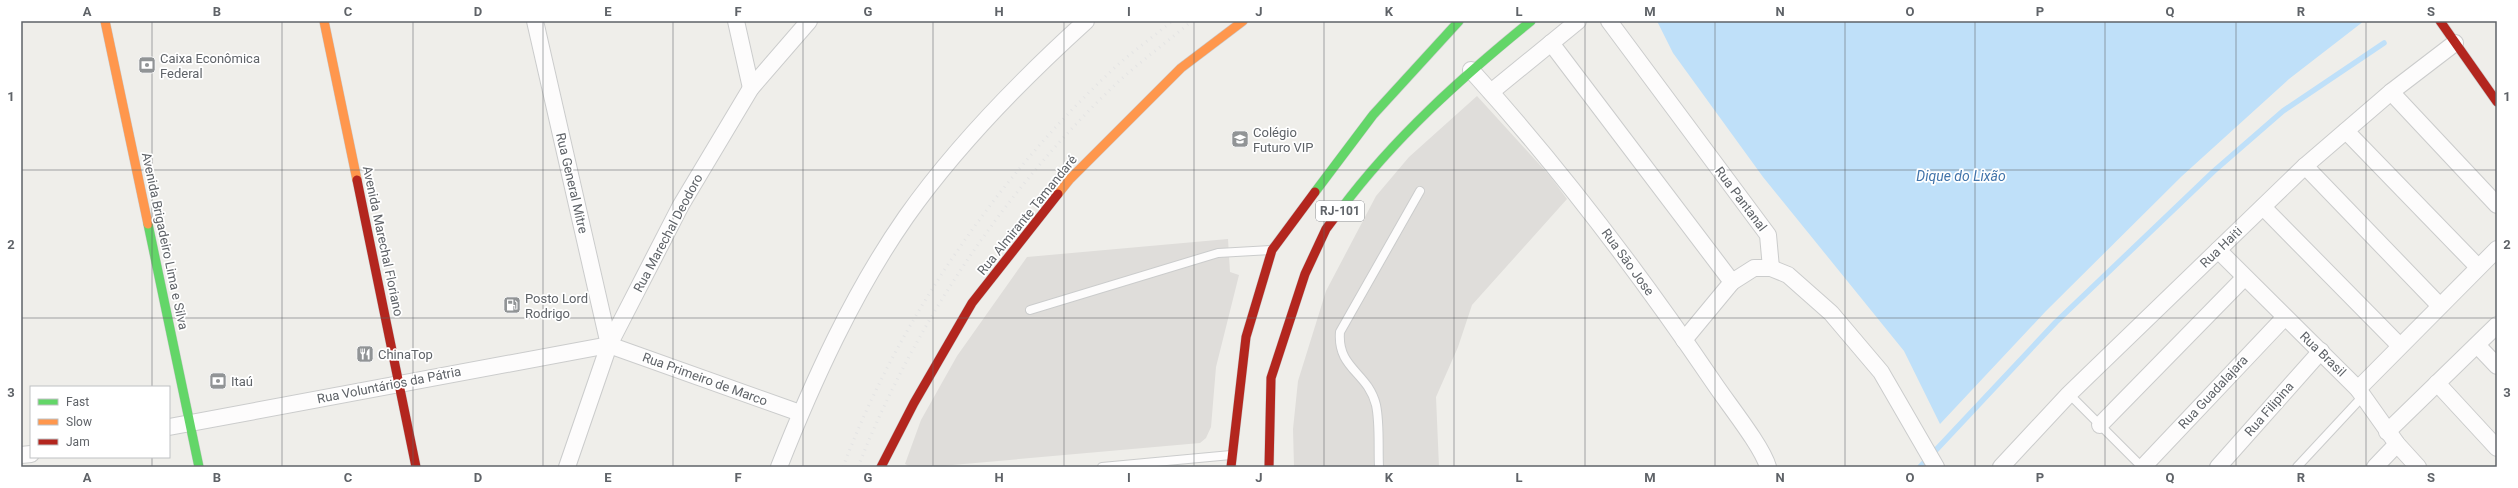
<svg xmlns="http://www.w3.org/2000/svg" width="2518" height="488" font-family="Roboto,sans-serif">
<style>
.industrial{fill:#dfddda}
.water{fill:#bfe0f9}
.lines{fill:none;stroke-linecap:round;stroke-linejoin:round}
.stream{stroke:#bfe0f9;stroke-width:5.5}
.lane-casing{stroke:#cbcccc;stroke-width:10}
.street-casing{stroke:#cbcccc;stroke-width:18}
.fast-casing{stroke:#cacacb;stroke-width:10}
.slow-casing{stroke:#cacacb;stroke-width:10}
.jam-casing{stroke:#cacacb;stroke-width:10}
.lane{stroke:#fdfcfc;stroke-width:8}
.street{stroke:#fdfcfc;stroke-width:16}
.fast{stroke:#63d668;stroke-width:9}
.slow{stroke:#ff974d;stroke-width:9}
.jam{stroke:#b3261e;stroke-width:9}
.rail{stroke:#e4e4e4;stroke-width:3;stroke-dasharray:1 5;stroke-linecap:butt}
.grid{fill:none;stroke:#5f6368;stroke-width:1;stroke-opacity:0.55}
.labels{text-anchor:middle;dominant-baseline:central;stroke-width:3.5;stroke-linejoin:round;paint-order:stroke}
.shield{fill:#fff;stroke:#8f9295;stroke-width:1}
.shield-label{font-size:12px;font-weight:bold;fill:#5f6368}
.poi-label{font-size:13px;fill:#5f6368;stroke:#fff;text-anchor:start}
.street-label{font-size:13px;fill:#5f6368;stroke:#fff}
.water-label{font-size:14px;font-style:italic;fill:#4174aa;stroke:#fff}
.neatline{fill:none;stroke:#5f6368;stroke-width:1.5}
.grid-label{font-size:13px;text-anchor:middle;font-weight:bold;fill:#5f6368}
</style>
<rect width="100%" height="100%" fill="#efeeea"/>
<g class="industrial">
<polygon points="1477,96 1550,176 1567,199 1472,305 1458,347 1436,397 1439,467 1294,467 1293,429 1298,381 1326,291 1376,196 1409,157"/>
<polygon points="1228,239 1230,272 1239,275 1216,367 1211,427 1206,438 1200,443 930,467 911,467 905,464 921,420 957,356 1027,257"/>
</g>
<polygon class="water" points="1657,21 2364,21 2289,79 2182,176 2046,311 1940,424 1904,351 1763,177 1673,53"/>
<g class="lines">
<polyline class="stream" points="1920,467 2056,322 2214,171 2283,111 2384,43"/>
<defs>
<g id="lane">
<polyline points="1030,310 1218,253 1271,250"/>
<polyline points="2069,394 2142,467"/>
<polyline points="1102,467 1231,455"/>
<path d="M1379 467C1378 447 1380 424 1376 405 1368 372 1337 369 1340 332L1420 191"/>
<polyline points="2297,467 2364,395"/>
</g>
<g id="street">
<polyline points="535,21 609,345"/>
<polyline points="736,21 751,88"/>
<polyline points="1609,21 1768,235 1771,268"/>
<polyline points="1551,43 1732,282"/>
<path d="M1471 70C1560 168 1640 274 1714 383 1728 404 1762 446 1768 467"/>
<polyline points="1491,92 1578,21"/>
<polyline points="2391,92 2497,205"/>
<polyline points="2346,131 2478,267"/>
<polyline points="2305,166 2440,306"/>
<polyline points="2263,207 2400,346"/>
<polyline points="2218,250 2358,389 2397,444 2418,467"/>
<polyline points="1684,340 1732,282 1754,268 1771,268 1788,275 1831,313 1881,372 1936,467"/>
<polyline points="2477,345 2497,366"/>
<polyline points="2437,383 2497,448"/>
<polyline points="2358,389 2497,249"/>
<polyline points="2100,425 2244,278"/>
<polyline points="169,427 609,345 800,413"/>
<polyline points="2387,432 2497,325"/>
<polyline points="21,455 31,454"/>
<polyline points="567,467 609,345 681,205 751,88 809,21"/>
<path d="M779 467C813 381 853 293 906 217 956 146 1022 79 1086 21"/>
<polyline points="2001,467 2069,394 2305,166 2391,92 2455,43"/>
<polyline points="2143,467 2284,318"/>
<polyline points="2218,467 2321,351"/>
<polyline points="2375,467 2397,444"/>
</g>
<g id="fast">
<polyline points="1315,192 1373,115 1459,21"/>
<path d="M1341 209C1394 138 1462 77 1531 21"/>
<polyline points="148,224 199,467"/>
</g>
<g id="slow">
<polyline points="105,21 148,224"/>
<polyline points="324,21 357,180"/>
<polyline points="1058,194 1070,179 1181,68 1243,21"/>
</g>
<g id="jam">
<polyline points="2440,21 2497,102"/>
<polyline points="357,180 416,467"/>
<polyline points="881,467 914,403 972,303 1058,194"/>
<polyline points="1231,467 1246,337 1272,250 1315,192"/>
<polyline points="1269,467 1271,378 1305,274 1326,229 1341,209"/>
</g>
</defs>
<use href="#lane" class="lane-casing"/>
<use href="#street" class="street-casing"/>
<use href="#fast" class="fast-casing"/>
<use href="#slow" class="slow-casing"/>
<use href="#jam" class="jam-casing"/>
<use href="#lane" class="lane"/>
<use href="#street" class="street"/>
<use href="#fast" class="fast"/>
<use href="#slow" class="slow"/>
<use href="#jam" class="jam"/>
<g class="rail">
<path d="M843 467C897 323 995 181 1107 75 1127 55 1151 39 1172 21"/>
<path d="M858 467C914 324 1006 188 1117 83 1141 61 1167 42 1192 21"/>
</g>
</g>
<path class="grid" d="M152 21V387M282 21V467M413 21V467M543 21V467M673 21V467M803 21V467M933 21V467M1064 21V467M1194 21V467M1324 21V467M1454 21V467M1585 21V467M1715 21V467M1845 21V467M1975 21V467M2105 21V467M2236 21V467M2366 21V467M21 170H2497M21 318H2497M152 457V467"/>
<defs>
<symbol id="bank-square" viewBox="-11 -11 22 22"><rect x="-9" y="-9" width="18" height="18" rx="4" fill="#919496" stroke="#fff"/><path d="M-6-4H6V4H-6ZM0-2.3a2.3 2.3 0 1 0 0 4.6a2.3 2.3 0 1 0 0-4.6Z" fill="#fff"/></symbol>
<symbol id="school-square" viewBox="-11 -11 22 22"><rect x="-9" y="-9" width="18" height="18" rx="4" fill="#919496" stroke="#fff"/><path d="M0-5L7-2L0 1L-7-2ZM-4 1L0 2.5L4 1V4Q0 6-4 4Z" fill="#fff"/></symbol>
<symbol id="fuel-square" viewBox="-11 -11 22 22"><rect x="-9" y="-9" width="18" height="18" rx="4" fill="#919496" stroke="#fff"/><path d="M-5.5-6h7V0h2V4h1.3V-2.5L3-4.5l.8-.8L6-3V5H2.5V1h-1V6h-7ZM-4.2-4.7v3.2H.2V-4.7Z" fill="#fff"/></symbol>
<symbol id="restaurant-square" viewBox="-11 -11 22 22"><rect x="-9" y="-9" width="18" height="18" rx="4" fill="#919496" stroke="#fff"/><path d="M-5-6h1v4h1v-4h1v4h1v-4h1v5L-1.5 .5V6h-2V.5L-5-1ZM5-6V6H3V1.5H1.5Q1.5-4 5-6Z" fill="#fff"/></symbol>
</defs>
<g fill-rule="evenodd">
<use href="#bank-square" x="137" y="55" width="20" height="20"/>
<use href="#school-square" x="1230" y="129" width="20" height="20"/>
<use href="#fuel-square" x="502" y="295" width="20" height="20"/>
<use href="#restaurant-square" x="355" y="344" width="20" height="20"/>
<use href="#bank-square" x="208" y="371" width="20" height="20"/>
</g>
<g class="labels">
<rect class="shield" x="1316" y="201" width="48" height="20" rx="3"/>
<g class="shield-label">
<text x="1340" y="211">RJ-101</text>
</g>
<g class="poi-label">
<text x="160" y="58">Caixa Econômica<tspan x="160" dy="15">Federal</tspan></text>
<text x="1253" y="132">Colégio<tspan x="1253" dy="15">Futuro VIP</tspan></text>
<text x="525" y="298">Posto Lord<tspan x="525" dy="15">Rodrigo</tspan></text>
<text x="378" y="354">ChinaTop</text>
<text x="231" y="381">Itaú</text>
</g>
<g class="street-label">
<text transform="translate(572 183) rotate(77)">Rua General Mitre</text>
<text transform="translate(1741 199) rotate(53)">Rua Pantanal</text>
<text transform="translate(1027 215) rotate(-51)">Rua Almirante Tamandaré</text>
<text transform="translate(668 233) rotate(-62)">Rua Marechal Deodoro</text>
<text transform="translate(165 241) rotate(78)">Avenida Brigadeiro Lima e Silva</text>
<text transform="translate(383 241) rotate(78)">Avenida Marechal Floriano</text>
<text transform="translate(2221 247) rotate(-44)">Rua Haiti</text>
<text transform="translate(1628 262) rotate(54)">Rua Sāo Jose</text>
<text transform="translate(2323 354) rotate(44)">Rua Brasil</text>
<text transform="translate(705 379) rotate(20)">Rua Primeiro de Marco</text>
<text transform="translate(389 385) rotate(-11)">Rua Voluntários da Pátria</text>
<text transform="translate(2213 392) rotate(-47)">Rua Guadalajara</text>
<text transform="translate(2269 409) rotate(-49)">Rua Filipina</text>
</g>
<g class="water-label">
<text x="1961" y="176">Dique do Lixão</text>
</g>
</g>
<rect width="2518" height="488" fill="none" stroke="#ffffff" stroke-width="44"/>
<rect x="30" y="386" width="140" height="72" fill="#ffffff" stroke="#bfc1c3"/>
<rect x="38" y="399" width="20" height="6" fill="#63d668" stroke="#bfc1c3"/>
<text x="66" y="406" font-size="12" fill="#5f6368">Fast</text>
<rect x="38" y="419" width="20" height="6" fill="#ff974d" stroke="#bfc1c3"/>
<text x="66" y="426" font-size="12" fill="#5f6368">Slow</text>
<rect x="38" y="439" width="20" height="6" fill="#b3261e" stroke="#bfc1c3"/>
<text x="66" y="446" font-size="12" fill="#5f6368">Jam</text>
<rect x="22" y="22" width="2474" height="444" class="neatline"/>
<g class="grid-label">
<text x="87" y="16">A</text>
<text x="217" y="16">B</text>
<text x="348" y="16">C</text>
<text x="478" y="16">D</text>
<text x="608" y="16">E</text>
<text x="738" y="16">F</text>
<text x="868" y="16">G</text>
<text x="999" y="16">H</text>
<text x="1129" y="16">I</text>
<text x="1259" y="16">J</text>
<text x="1389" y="16">K</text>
<text x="1519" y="16">L</text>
<text x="1650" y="16">M</text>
<text x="1780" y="16">N</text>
<text x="1910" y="16">O</text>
<text x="2040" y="16">P</text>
<text x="2170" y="16">Q</text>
<text x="2301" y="16">R</text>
<text x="2431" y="16">S</text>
<text x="11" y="101">1</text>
<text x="2507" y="101">1</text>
<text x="11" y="249">2</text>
<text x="2507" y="249">2</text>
<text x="11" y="397">3</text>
<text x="2507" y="397">3</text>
<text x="87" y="482">A</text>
<text x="217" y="482">B</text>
<text x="348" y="482">C</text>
<text x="478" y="482">D</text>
<text x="608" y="482">E</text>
<text x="738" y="482">F</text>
<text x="868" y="482">G</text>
<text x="999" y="482">H</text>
<text x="1129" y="482">I</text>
<text x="1259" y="482">J</text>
<text x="1389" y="482">K</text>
<text x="1519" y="482">L</text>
<text x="1650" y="482">M</text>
<text x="1780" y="482">N</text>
<text x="1910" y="482">O</text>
<text x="2040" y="482">P</text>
<text x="2170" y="482">Q</text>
<text x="2301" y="482">R</text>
<text x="2431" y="482">S</text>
</g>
</svg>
